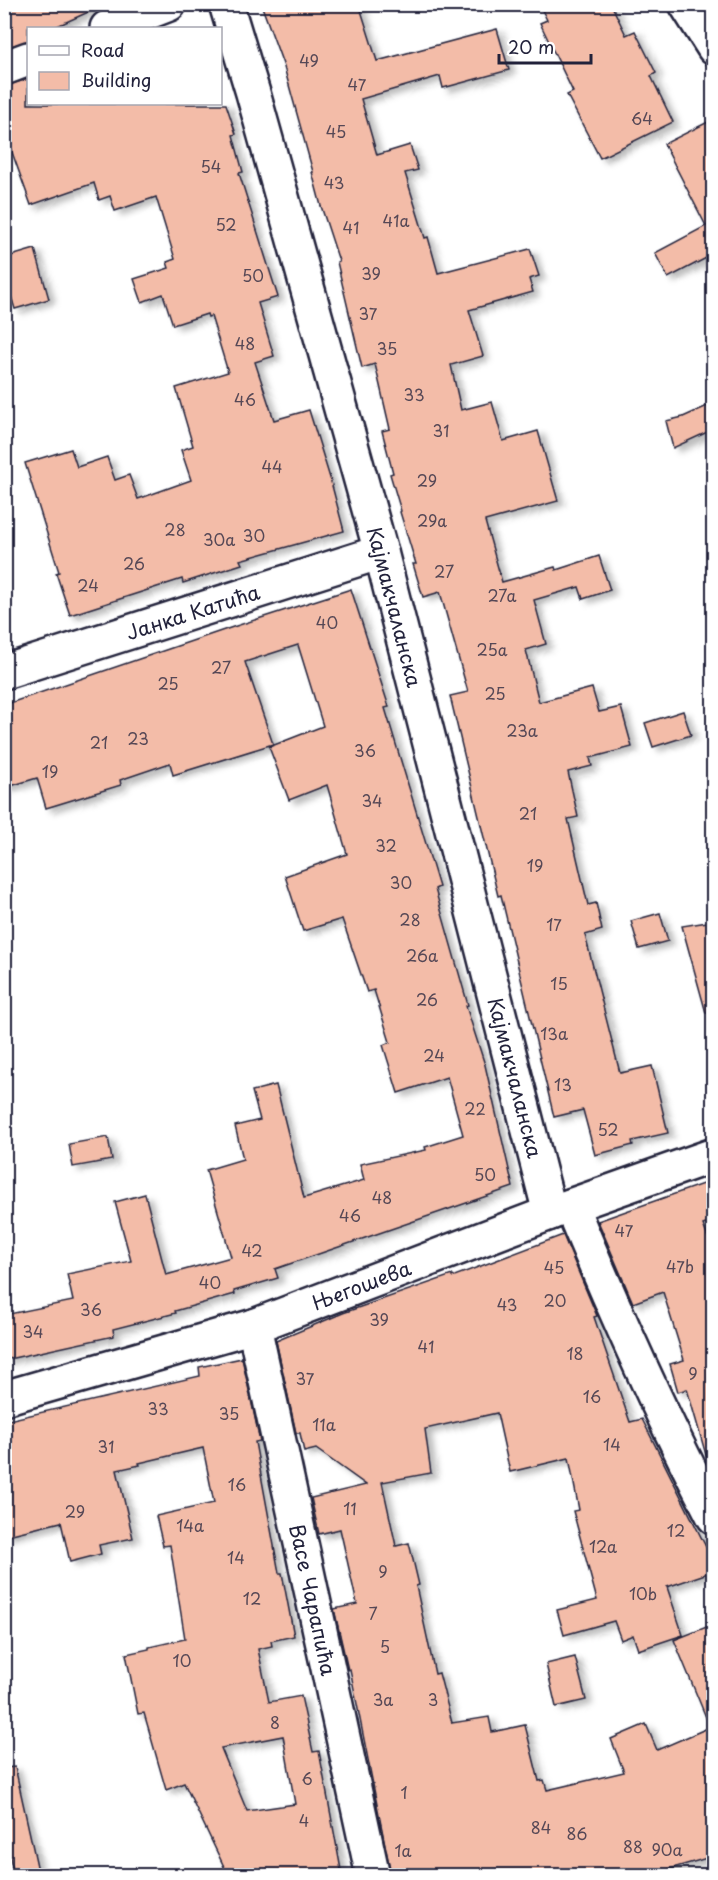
<svg xmlns="http://www.w3.org/2000/svg" width="718" height="1880" font-family="'Playpen Sans',sans-serif">
<style>
.building{fill:#f3bca8;stroke:#22223b;stroke-width:1.5;fill-rule:evenodd;filter:url(#shadow)}
.lines{fill:none;stroke-linecap:round;stroke-linejoin:round}
.minor-casing{stroke:#22223b;stroke-width:38}
.minor{stroke:#fff;stroke-width:33}
.labels{text-anchor:middle;dominant-baseline:central;stroke-width:6;stroke-linejoin:round;paint-order:stroke}
.number-label{font-size:16px;fill:#564856}
.street-label{font-size:20px;fill:#22223b;stroke:#fff}
</style>
<defs>
<filter id="shadow"><feDropShadow dx="6" dy="4" stdDeviation="3" flood-color="#0004"/></filter>
</defs>
<rect width="100%" height="100%" fill="#fff"/>
<filter id="ink" filterUnits="userSpaceOnUse"><feTurbulence type="fractalNoise" baseFrequency=".0167" numOctaves="2"/><feDisplacementMap in="SourceGraphic" scale="12" xChannelSelector="R" yChannelSelector="G"/><feConvolveMatrix kernelMatrix="1 2 1 2 8 2 1 2 1" color-interpolation-filters="sRGB"/></filter>
<g filter="url(#ink)">
<g class="building">
<polygon points="4,4 106,4 53,28 28,28 28,41 4,48"/>
<polygon points="261,4 359,4 377,61 497,29 509,70 443,88 440,76 361,99 377,155 410,145 418,170 405,173 425,238 428,237 438,273 530,249 539,276 529,279 533,292 469,310 483,356 451,365 461,410 492,402 503,441 538,431 558,501 485,521 502,582 555,567 556,570 599,556 610,590 583,599 579,587 534,600 546,644 526,650 539,702 592,688 599,712 621,707 632,747 590,758 592,766 568,772 578,817 568,819 588,905 596,903 602,930 585,935 620,1073 652,1066 668,1133 632,1141 633,1145 595,1155 583,1110 554,1117 501,895 498,896 450,696 468,692 440,592 423,597 413,564 416,564 400,512 401,511 390,474 393,473 382,431 390,429 375,364 362,368 337,262 339,261 321,206 312,172 313,172 284,67"/>
<polygon points="539,4 611,4 626,35 635,31 656,73 651,76 673,122 600,158 567,95 573,92 540,23 547,20"/>
<polygon points="28,79 28,104 226,104 236,134 233,135 243,172 239,173 278,297 258,303 274,356 255,362 274,420 309,410 330,478 344,531 240,560 242,564 183,583 182,579 70,615 56,573 59,572 25,463 71,449 77,467 107,457 115,480 129,475 138,499 191,480 181,450 193,446 176,388 228,372 211,316 208,317 207,314 173,325 163,294 142,302 134,279 169,268 167,262 175,259 156,197 115,211 110,196 99,200 94,183 31,205 4,130 4,86"/>
<polygon points="714,119 714,254 668,278 655,253 706,226 664,144"/>
<polygon points="35,249 49,299 15,309 11,296 4,298 4,258"/>
<polygon points="714,403 714,429 673,448 666,421 683,417"/>
<polygon points="351,589 389,707 385,708 439,887 435,889 468,1005 466,1006 485,1065 513,1187 275,1269 278,1278 234,1291 235,1294 175,1311 176,1313 113,1329 114,1336 4,1360 4,1315 73,1301 67,1274 131,1261 115,1202 145,1194 166,1275 231,1257 206,1170 243,1159 235,1126 260,1120 252,1091 276,1085 304,1198 364,1180 360,1164 426,1150 425,1147 463,1135 447,1077 398,1093 383,1045 390,1042 374,990 367,992 342,919 303,931 285,876 347,854 327,785 289,800 269,747 323,726 298,645 245,662 273,744 173,775 170,763 120,780 121,785 46,808 37,778 4,788 4,705 233,627"/>
<polygon points="683,711 691,735 653,747 645,723"/>
<polygon points="660,913 668,941 639,949 631,921"/>
<polygon points="714,921 714,1012 706,1013 682,926"/>
<polygon points="108,1137 112,1160 73,1167 69,1144"/>
<polygon points="714,1180 714,1221 703,1225 714,1253 714,1454 706,1455 687,1389 678,1392 670,1364 684,1360 663,1292 633,1303 598,1221"/>
<polygon points="563,1235 597,1316 594,1317 630,1422 642,1419 707,1549 714,1571 667,1587 683,1635 638,1650 633,1635 621,1640 614,1621 564,1635 557,1610 597,1600 573,1511 579,1510 569,1458 510,1472 497,1413 425,1429 431,1473 382,1482 396,1546 409,1543 419,1585 416,1586 435,1674 439,1673 452,1723 489,1717 492,1732 525,1725 539,1781 544,1780 547,1790 624,1772 611,1739 646,1724 657,1750 710,1727 674,1640 714,1624 714,1856 649,1875 391,1875 350,1669 348,1670 334,1609 357,1604 340,1529 319,1534 311,1498 366,1485 316,1449 304,1452 300,1433 296,1433 276,1341 343,1313 452,1275 452,1277"/>
<path d="M242 1358 260 1441 255 1442 279 1573H282L294 1636 271 1641 272 1646 258 1649 269 1702 301 1696 313 1752 319 1751 342 1875H228L184 1783 166 1790 144 1713 138 1714 126 1654 149 1649V1647L185 1639 170 1545 163 1546 156 1516 214 1503 203 1448 139 1463 140 1465 117 1470 133 1538 99 1545 101 1554 70 1562 61 1522 4 1536V1421L200 1376 199 1367ZM283 1736 295 1804 247 1811 221 1748Z"/>
<polygon points="575,1657 586,1700 556,1707 546,1664"/>
<polygon points="15,1767 39,1875 14,1875 4,1831 4,1768"/>
</g>
<g class="lines">
<defs>
<g id="minor">
<path id="s1" d="M226 4 253 93 381 552 550 1213"/>
<polyline points="686,4 714,48"/>
<polyline points="107,28 169,4"/>
<polyline points="4,68 28,59"/>
<path id="s2" d="M4 672 381 552"/>
<path d="M571 1206C615 1312 661 1416 714 1517"/>
<path id="s3" d="M254 1326 373 1876"/>
<path id="s4" d="M4 1398 254 1326 550 1213 714 1155"/>
</g>
</defs>
<use href="#minor" class="minor-casing"/>
<use href="#minor" class="minor"/>
</g>
</g>
<g class="labels">
<g class="number-label">
<text x="309" y="60">49</text>
<text x="357" y="84">47</text>
<text x="642" y="118">64</text>
<text x="336" y="131">45</text>
<text x="211" y="166">54</text>
<text x="334" y="182">43</text>
<text x="396" y="220">41a</text>
<text x="226" y="224">52</text>
<text x="351" y="227">41</text>
<text x="371" y="273">39</text>
<text x="253" y="275">50</text>
<text x="368" y="313">37</text>
<text x="245" y="343">48</text>
<text x="387" y="348">35</text>
<text x="414" y="394">33</text>
<text x="245" y="399">46</text>
<text x="441" y="430">31</text>
<text x="272" y="466">44</text>
<text x="427" y="480">29</text>
<text x="432" y="520">29a</text>
<text x="175" y="529">28</text>
<text x="254" y="535">30</text>
<text x="219" y="539">30a</text>
<text x="134" y="563">26</text>
<text x="444" y="571">27</text>
<text x="88" y="585">24</text>
<text x="502" y="595">27a</text>
<text x="327" y="622">40</text>
<text x="492" y="649">25a</text>
<text x="221" y="667">27</text>
<text x="168" y="683">25</text>
<text x="495" y="693">25</text>
<text x="522" y="730">23a</text>
<text x="138" y="738">23</text>
<text x="99" y="742">21</text>
<text x="365" y="750">36</text>
<text x="50" y="771">19</text>
<text x="372" y="800">34</text>
<text x="528" y="813">21</text>
<text x="386" y="845">32</text>
<text x="535" y="865">19</text>
<text x="401" y="882">30</text>
<text x="410" y="919">28</text>
<text x="554" y="924">17</text>
<text x="422" y="955">26a</text>
<text x="559" y="983">15</text>
<text x="427" y="999">26</text>
<text x="554" y="1033">13a</text>
<text x="434" y="1055">24</text>
<text x="563" y="1084">13</text>
<text x="475" y="1108">22</text>
<text x="608" y="1129">52</text>
<text x="485" y="1174">50</text>
<text x="382" y="1197">48</text>
<text x="350" y="1215">46</text>
<text x="624" y="1230">47</text>
<text x="252" y="1250">42</text>
<text x="680" y="1266">47b</text>
<text x="554" y="1267">45</text>
<text x="210" y="1282">40</text>
<text x="555" y="1300">20</text>
<text x="507" y="1304">43</text>
<text x="91" y="1309">36</text>
<text x="379" y="1319">39</text>
<text x="33" y="1331">34</text>
<text x="426" y="1346">41</text>
<text x="575" y="1353">18</text>
<text x="693" y="1373">9</text>
<text x="305" y="1378">37</text>
<text x="592" y="1396">16</text>
<text x="158" y="1408">33</text>
<text x="229" y="1413">35</text>
<text x="324" y="1424">11a</text>
<text x="612" y="1444">14</text>
<text x="106" y="1446">31</text>
<text x="237" y="1484">16</text>
<text x="350" y="1508">11</text>
<text x="75" y="1511">29</text>
<text x="190" y="1525">14a</text>
<text x="676" y="1530">12</text>
<text x="603" y="1546">12a</text>
<text x="236" y="1557">14</text>
<text x="383" y="1571">9</text>
<text x="643" y="1593">10b</text>
<text x="252" y="1598">12</text>
<text x="373" y="1613">7</text>
<text x="385" y="1646">5</text>
<text x="182" y="1660">10</text>
<text x="383" y="1699">3a</text>
<text x="433" y="1699">3</text>
<text x="275" y="1722">8</text>
<text x="307" y="1778">6</text>
<text x="404" y="1792">1</text>
<text x="304" y="1820">4</text>
<text x="541" y="1827">84</text>
<text x="577" y="1833">86</text>
<text x="633" y="1846">88</text>
<text x="667" y="1849">90a</text>
<text x="403" y="1850">1a</text>
</g>
<g class="street-label">
<text stroke="none"><textPath href="#s1" startOffset="626">Кајмакчаланска</textPath></text>
<text stroke="none"><textPath href="#s2" startOffset="198">Јанка Катића</textPath></text>
<text stroke="none"><textPath href="#s1" startOffset="1112">Кајмакчаланска</textPath></text>
<text stroke="none"><textPath href="#s4" startOffset="375">Његошева</textPath></text>
<text stroke="none"><textPath href="#s3" startOffset="280">Васе Чарапића</textPath></text>
</g>
</g>
<rect width="718" height="1880" fill="none" stroke="#fff" stroke-width="24"/>
<rect x="12" y="12" width="694" height="1856" fill="none" stroke="#22223b" stroke-width="2" filter="url(#ink)"/>
<rect x="27" y="27" width="195" height="78" fill="#ffffff" stroke="#a7a7b1" stroke-width="1.5"/>
<rect x="39" y="46" width="30" height="9" fill="#ffffff" stroke="#a7a7b1" stroke-width="1.5"/>
<text x="81" y="57" font-size="18" fill="#22223b">Road</text>
<rect x="39" y="72" width="30" height="18" fill="#f3bca8" stroke="#a7a7b1" stroke-width="1.5"/>
<text x="81" y="87" font-size="18" fill="#22223b">Building</text>
<path d="M499 54v9h92v-9" fill="none" stroke="#22223b" stroke-width="3"/>
<text x="508" y="54" font-size="18" fill="#22223b" stroke="#ffffff" stroke-width="4.5" paint-order="stroke">20 m</text>
</svg>
